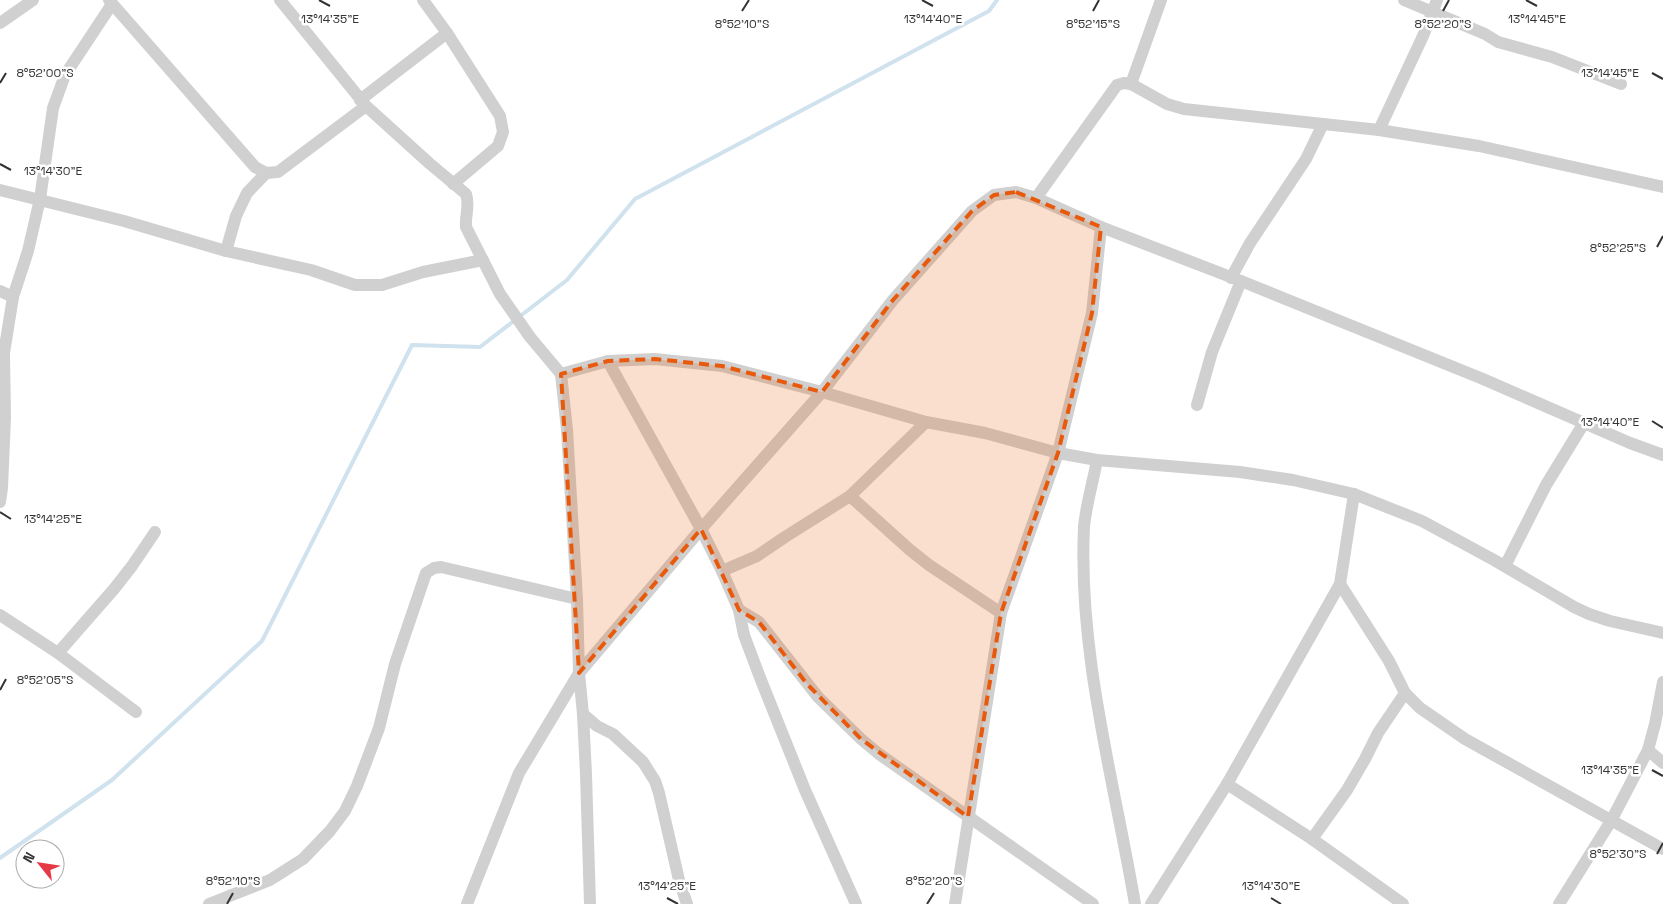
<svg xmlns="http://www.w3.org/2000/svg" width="1663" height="904" font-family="'Space Grotesk',sans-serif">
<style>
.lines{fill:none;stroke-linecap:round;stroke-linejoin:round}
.stream{stroke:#cfe2ee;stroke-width:4}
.minor{stroke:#d0d0d0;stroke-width:12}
.marked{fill:#e8590c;fill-opacity:0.2;stroke:#e8590c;stroke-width:4;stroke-dasharray:10 6;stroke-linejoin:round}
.ticks{fill:none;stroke:#333;stroke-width:2}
.ticks-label{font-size:12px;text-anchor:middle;fill:#333;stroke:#fff;stroke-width:5;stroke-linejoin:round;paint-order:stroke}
</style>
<rect width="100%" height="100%" fill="#fff"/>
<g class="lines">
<polyline class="stream" points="0,858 112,780 262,641 412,345 480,347 567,280 635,199 989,11 997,0"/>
<g class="minor">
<polyline points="109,0 255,167 266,173 278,172 366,106"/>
<path d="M280 0 366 106 429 163 466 194C470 205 465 215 466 227L500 294 530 337 561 374 567 430 577 599 579 673 583 714 586 774 590 904"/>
<polyline points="423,0 447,33 500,116 503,132 498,146 453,184"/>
<polyline points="1404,0 1485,34 1498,42 1552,57 1621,84"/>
<polyline points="0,23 33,0"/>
<polyline points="1131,84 1167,104 1184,109 1379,130 1479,146 1663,187"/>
<polyline points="360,100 447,33"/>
<polyline points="1379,130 1423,36 1437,0"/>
<polyline points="0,190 124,221 226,251 311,270 355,285 382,285 423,272 483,260"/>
<polyline points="1036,198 1101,227 1241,281 1483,379 1630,443 1663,455"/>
<polyline points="226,251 236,216 247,193 266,173"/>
<polyline points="1231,278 1250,243 1306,159 1323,124"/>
<polyline points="0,291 13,297"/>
<polyline points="608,361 655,359 722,366 822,392 926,422 985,433 1058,453 1097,460 1240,472 1293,480 1354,494 1422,521 1494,560 1574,607 1589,614 1610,621 1663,633"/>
<polyline points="561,374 608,361 701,529 722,571 739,610 744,635 759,675 805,790 856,904"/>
<polyline points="1197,405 1212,352 1241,281"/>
<path d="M1097 460C1093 482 1086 505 1084 527 1078 654 1114 780 1135 904"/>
<polyline points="850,496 910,550 929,565 1001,613"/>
<polyline points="0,502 2,488 5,418 4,353 13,297 28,251 40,199 53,108 65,75 112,4"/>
<polyline points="1505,566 1546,485 1584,423"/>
<polyline points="722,571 757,556 785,537 850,496 926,422"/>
<polyline points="1340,584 1389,661 1405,693 1420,708 1465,739 1663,849"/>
<polyline points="739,610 759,622 818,697 861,739 879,754 1093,904"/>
<polyline points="0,615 58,653 136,712"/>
<polyline points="58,653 114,589 132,566 155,532"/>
<polyline points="583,714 597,726 613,734 643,762 655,781 659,793 679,880 687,904"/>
<polyline points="1648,750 1663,763"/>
<polyline points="1227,784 1312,839 1403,904"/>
<polyline points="1312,839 1347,790 1365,759 1378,733 1405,693"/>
<polyline points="209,904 270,880 303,859 330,831 345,811 357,786 379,728 395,664 426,573 434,568 441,567 577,599"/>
<polyline points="467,904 519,773 579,673 701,529 822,392 893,300 972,211 994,195 1016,192 1036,198 1117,85 1124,83 1131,84 1161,0"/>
<polyline points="955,904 1001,613 1058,453 1092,313 1101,227"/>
<polyline points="1151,904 1227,784 1340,584 1354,494"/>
<polyline points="1559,904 1611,821 1648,750 1655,724 1663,682"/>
</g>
</g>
<path class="marked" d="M1016 192 1101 227 1092 313 1058 453 1001 613 968 817 861 739 807 684 759 622 739 610 701 529 579 673 561 374 608 361 655 359 722 366 822 392 893 300 972 211 994 195Z"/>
<path class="ticks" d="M319 0 330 6M922 0 933 6M1526 0 1537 6M742 11 749 0M1093 11 1099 0M1443 11 1449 0M1652 73 1663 79M0 83 6 73M0 164 11 170M1657 247 1663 236M1652 421 1663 428M0 512 11 519M0 690 6 679M1652 770 1663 776M1657 854 1663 843M667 898 678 904M1271 898 1281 904M227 904 233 893M927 904 934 893"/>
<g class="ticks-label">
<text x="330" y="23">13°14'35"E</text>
<text x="933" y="23">13°14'40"E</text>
<text x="1537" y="23">13°14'45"E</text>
<text x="742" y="28">8°52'10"S</text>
<text x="1093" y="28">8°52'15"S</text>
<text x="1443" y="28">8°52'20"S</text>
<text x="45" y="77">8°52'00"S</text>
<text x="1610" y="77">13°14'45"E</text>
<text x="53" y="175">13°14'30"E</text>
<text x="1618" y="252">8°52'25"S</text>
<text x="1610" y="426">13°14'40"E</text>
<text x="53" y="523">13°14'25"E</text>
<text x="45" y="684">8°52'05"S</text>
<text x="1610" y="774">13°14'35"E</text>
<text x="1618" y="858">8°52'30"S</text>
<text x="233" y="885">8°52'10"S</text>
<text x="934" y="885">8°52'20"S</text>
<text x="667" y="890">13°14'25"E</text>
<text x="1271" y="890">13°14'30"E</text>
</g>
<g transform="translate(40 864) rotate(300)"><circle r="24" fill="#ffffff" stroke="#adadad"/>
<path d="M0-4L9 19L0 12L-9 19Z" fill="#e63946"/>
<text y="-8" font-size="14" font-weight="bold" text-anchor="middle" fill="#333333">N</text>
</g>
</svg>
